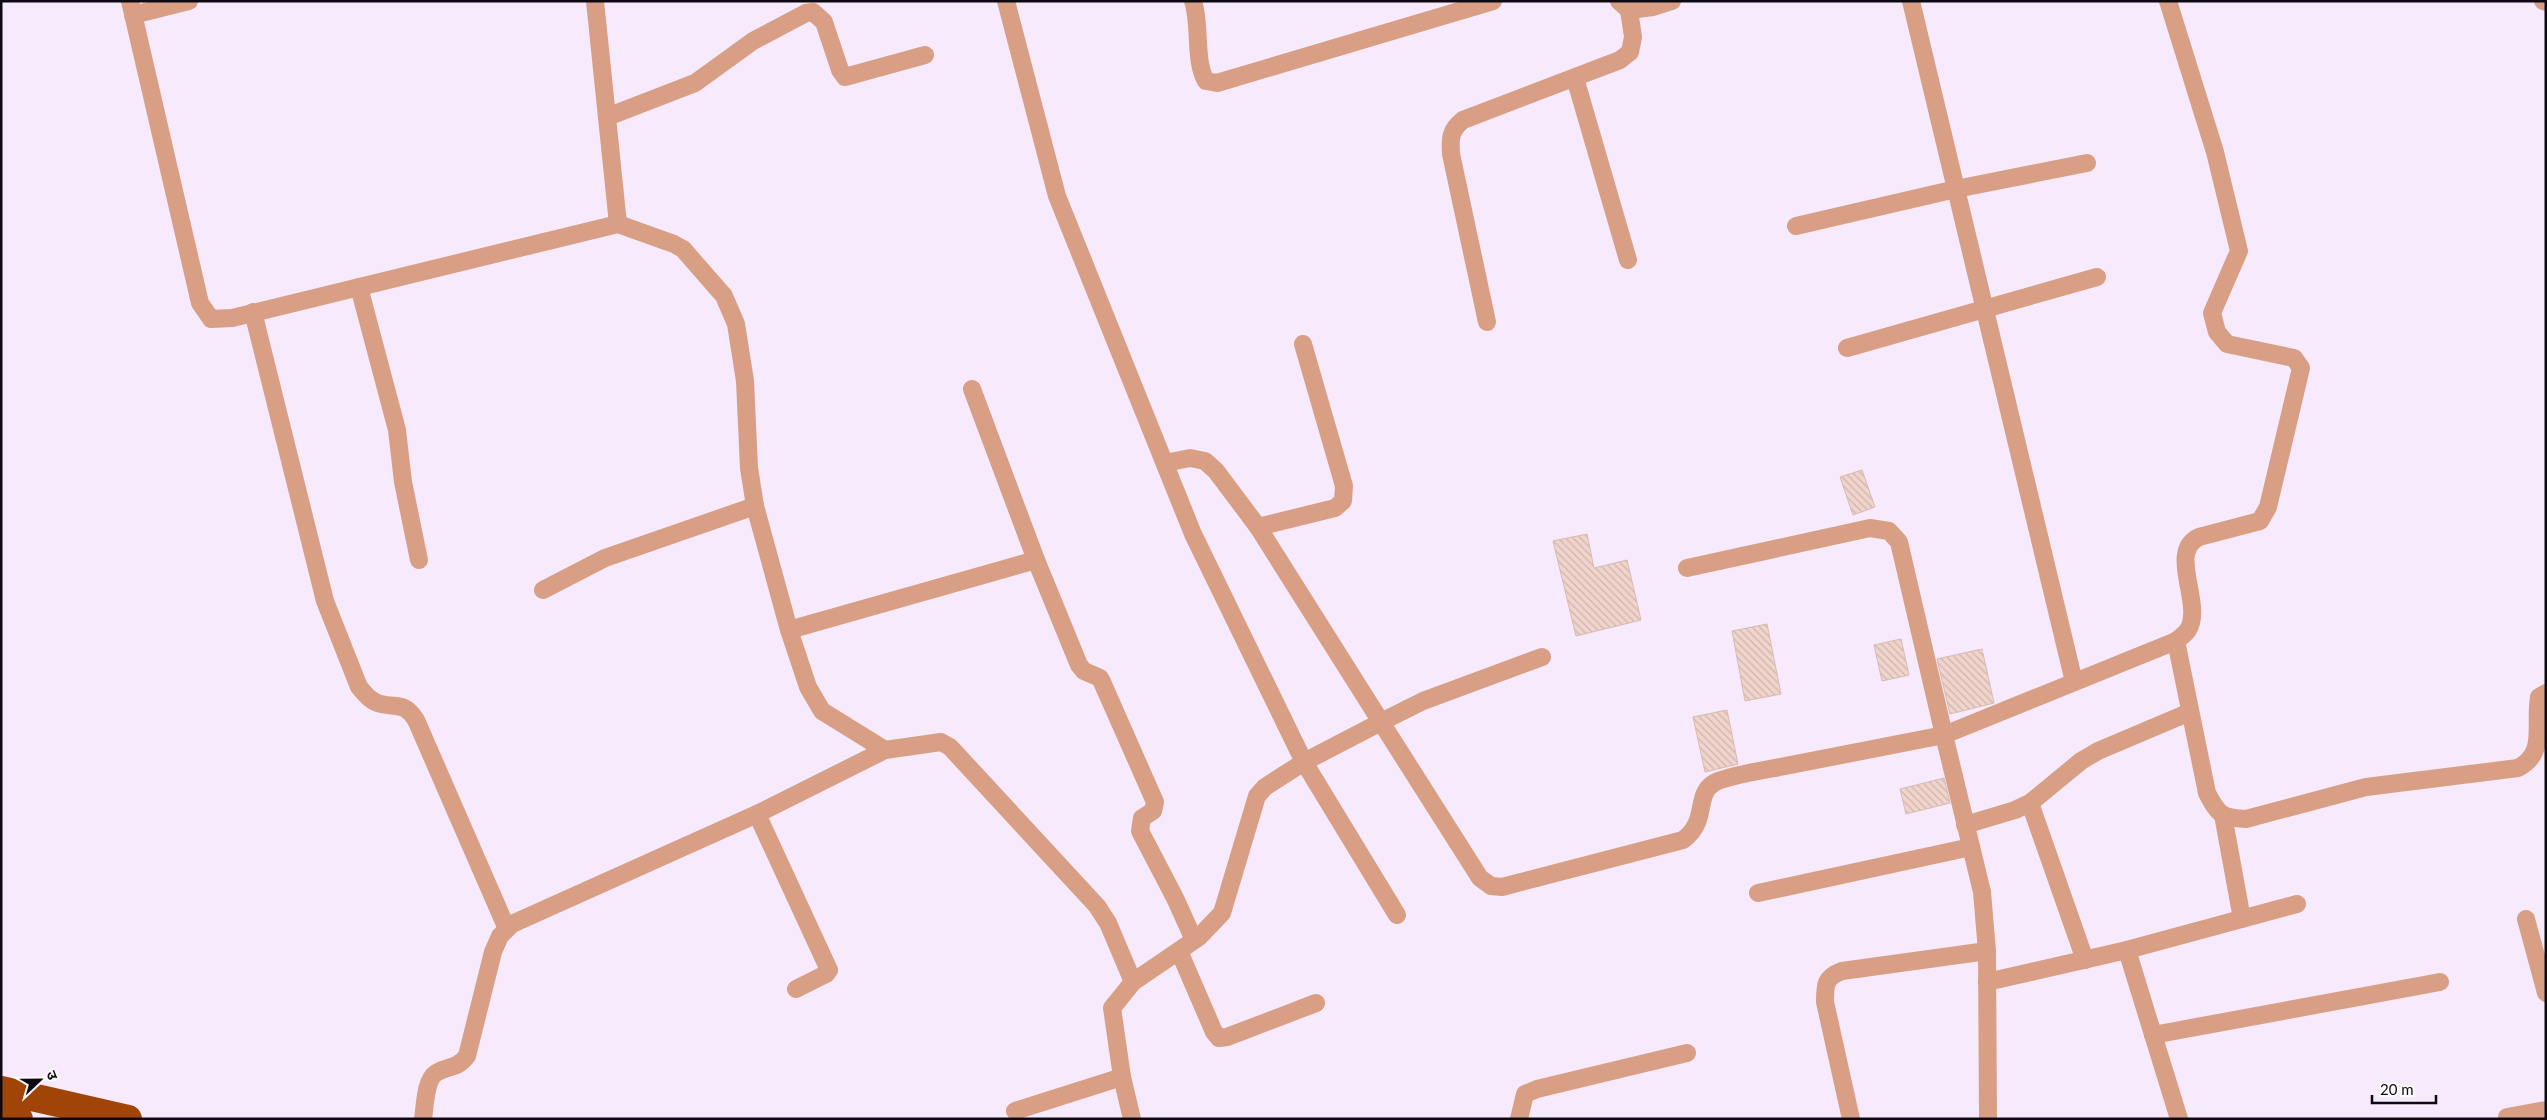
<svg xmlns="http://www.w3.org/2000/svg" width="2547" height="1120" font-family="Lato,'Noto Sans Devanagari',sans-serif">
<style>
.building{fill:url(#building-back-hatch);stroke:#d7bbb3}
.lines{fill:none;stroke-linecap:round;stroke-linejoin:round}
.street{stroke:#d89f85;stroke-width:18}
.highway{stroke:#a14407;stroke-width:28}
</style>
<defs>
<pattern id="building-back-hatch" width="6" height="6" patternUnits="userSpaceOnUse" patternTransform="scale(1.25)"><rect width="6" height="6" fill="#f1d4cc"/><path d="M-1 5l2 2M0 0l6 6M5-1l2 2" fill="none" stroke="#cdb5ae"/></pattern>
</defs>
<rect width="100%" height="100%" fill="#f6eafc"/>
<g class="building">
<polygon points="1862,470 1875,507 1853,515 1840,477"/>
<polygon points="1587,534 1594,568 1627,560 1641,620 1576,636 1553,541"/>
<polygon points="1767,624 1781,694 1745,701 1732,631"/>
<polygon points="1901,639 1909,675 1882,681 1874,645"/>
<polygon points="1982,649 1994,703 1950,714 1937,659"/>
<polygon points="1727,710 1738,764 1705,772 1693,717"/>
<polygon points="1944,778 1950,803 1906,814 1900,789"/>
</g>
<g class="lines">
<g class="street">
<polyline points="130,1 200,303 211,319 232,318 618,224 674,244 683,249 724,296 736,324 745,381 749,468 755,506 789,630 808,687 822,711 885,750"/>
<polyline points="595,1 618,224"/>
<polyline points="1006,1 1057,196 1193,534 1304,762 1265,787 1257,796 1222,913 1199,937 1133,982 1112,1008 1122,1077 1132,1119"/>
<path d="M1193 1C1201 25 1194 61 1206 81L1217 83 1493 1"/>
<polyline points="1619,1 1629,10 1653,7 1672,1"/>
<polyline points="1911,1 2074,682"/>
<polyline points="2543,1 2546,2"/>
<polyline points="133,15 189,1"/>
<polyline points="1575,78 1628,260"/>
<polyline points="607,117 695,83 753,41 806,13 813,12 824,22 840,70 845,77 925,55"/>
<polyline points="1796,226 1956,189 2087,163"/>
<polyline points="359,287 397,430 403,482 419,560"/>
<path d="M253 312 325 601 359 687C365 694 371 702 381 704 399 708 404 702 416 720L507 929"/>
<path d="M1487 322 1451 154C1450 139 1450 130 1463 120L1620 60 1630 52 1633 37 1629 10"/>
<polyline points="1847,348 2097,277"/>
<polyline points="1165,463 1190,458 1205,461 1216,471 1258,527 1381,722 1423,701 1542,657"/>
<polyline points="1258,527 1335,508 1343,501 1344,486 1303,344"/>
<polyline points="1036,560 1079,665 1084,671 1100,678 1102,682 1155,802 1153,811 1142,818 1140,831 1175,898 1194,940"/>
<polyline points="543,590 605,558 755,506"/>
<polyline points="789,630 1036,560 972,389"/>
<path d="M2176 641 2207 793C2218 814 2221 818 2246 819L2366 787 2518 768C2547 753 2534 726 2539 697L2546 693"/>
<polyline points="2030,803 2085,960"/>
<polyline points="757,814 829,970 826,974 796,989"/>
<polyline points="2223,815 2242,919"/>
<polyline points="1965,825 2015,810 2030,803 2081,761 2098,751 2190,712"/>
<polyline points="1758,893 1971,847"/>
<path d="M1397 915 1304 762 1381 722 1480 878 1491 886 1502 887 1683 840C1709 821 1694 795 1714 783 1726 776 1765 770 1780 767 1835 756 1890 746 1944 735L1899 542 1889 531 1870 528 1687 568"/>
<polyline points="2526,919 2546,993"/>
<polyline points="2127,950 2297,904"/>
<polyline points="1179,951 1214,1032 1219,1038 1227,1037 1316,1003"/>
<polyline points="1987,982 2127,950 2179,1119"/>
<polyline points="2153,1035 2440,982"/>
<polyline points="1015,1111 1122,1077"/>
<polyline points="2507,1117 2546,1110"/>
<path d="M423 1119C425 1107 425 1080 436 1073 449 1065 456 1070 467 1056L493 952 500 936 512 924 757 814 885 750 941 742 950 747 1097 906 1108 923 1133 982"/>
<polyline points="1519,1119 1525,1094 1537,1089 1687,1053"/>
<path d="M1851 1119 1825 1002C1825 985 1825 977 1842 971L1987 951"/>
<path d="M1988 1119 1987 951 1982 892 1944 735 2176 641C2180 638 2185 634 2188 630 2204 604 2167 552 2199 537L2260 521 2268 507 2301 368 2294 358 2227 344 2217 332 2212 313 2239 251 2215 152 2168 1"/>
</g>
<g class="highway">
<polyline points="1,1090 128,1119"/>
<polyline points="1,1115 19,1119"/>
</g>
</g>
<rect width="2547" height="1120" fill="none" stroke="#0f0a12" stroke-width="5"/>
<g transform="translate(40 1080) rotate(68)" stroke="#fcfcfc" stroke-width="4" paint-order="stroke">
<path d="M0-4L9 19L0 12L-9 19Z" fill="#0f0a12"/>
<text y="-8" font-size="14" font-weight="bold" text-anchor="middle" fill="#0f0a12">उ</text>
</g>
<path d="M2372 1095v8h64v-8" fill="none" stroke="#0f0a12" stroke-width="2.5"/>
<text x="2380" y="1095" font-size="15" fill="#0f0a12" stroke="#fcfcfc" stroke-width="4" paint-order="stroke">20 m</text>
</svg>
